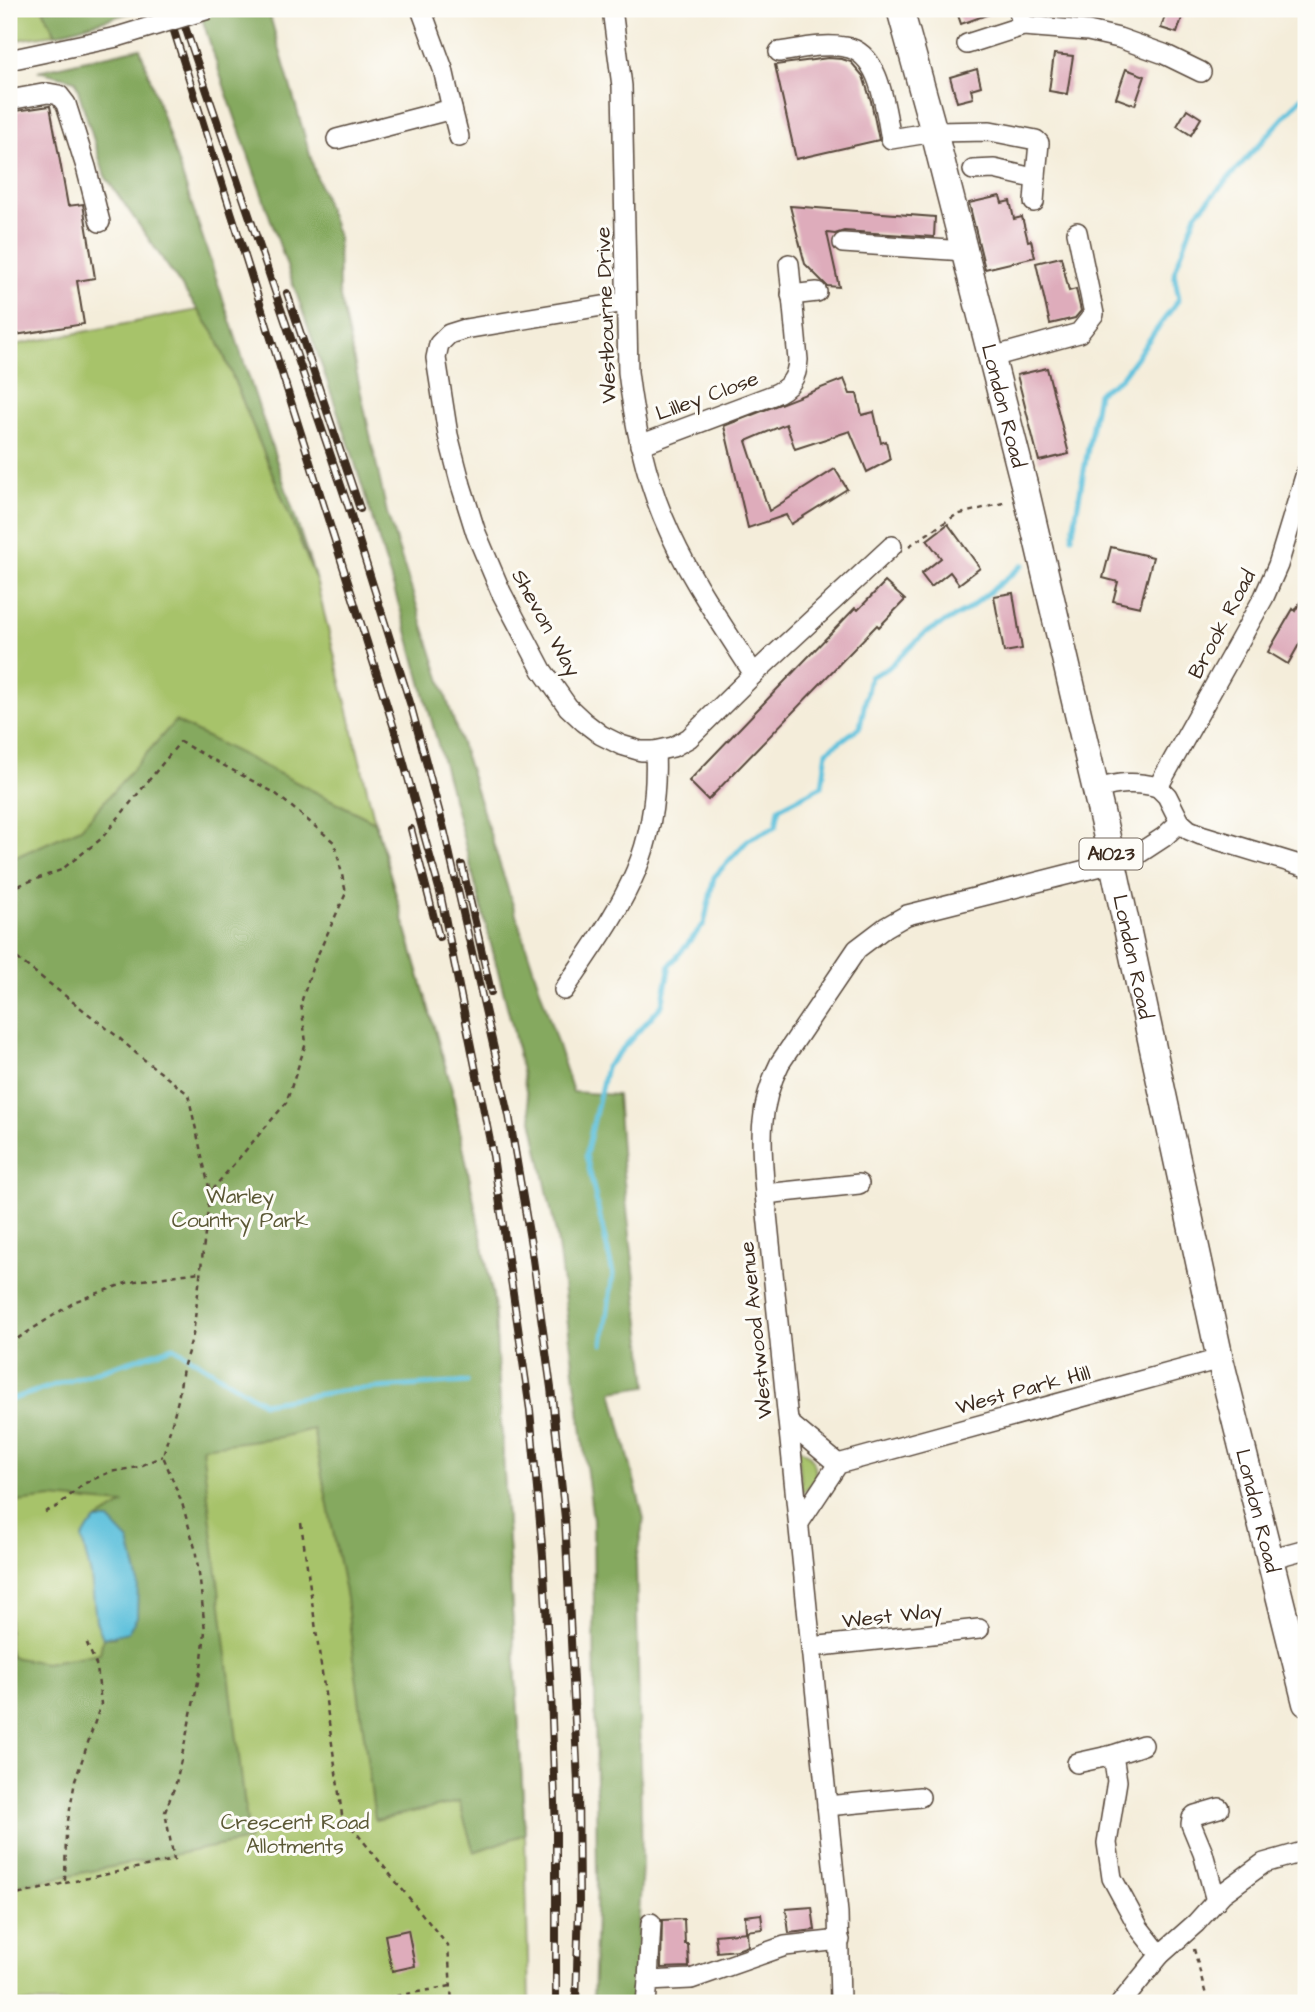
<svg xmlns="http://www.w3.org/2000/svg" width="1315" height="2012" font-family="'Architects Daughter',sans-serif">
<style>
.green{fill:#a7c36a;stroke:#717644;stroke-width:2}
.forest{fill:#85a95e;stroke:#606a3e;stroke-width:2}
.water{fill:#5ec1dc;stroke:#4c767d;stroke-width:2}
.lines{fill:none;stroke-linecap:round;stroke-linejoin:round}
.stream{stroke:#5ec1dc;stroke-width:5}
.building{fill:#deacbb}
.minor-casing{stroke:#57473a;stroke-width:22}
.major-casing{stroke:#57473a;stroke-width:29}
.path{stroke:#57473a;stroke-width:2.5;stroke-dasharray:5 5;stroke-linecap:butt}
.minor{stroke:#fff;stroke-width:19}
.major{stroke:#fff;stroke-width:26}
.rail-casing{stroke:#3b2a1e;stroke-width:8}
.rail{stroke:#fdfcf7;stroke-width:5;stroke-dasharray:16;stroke-linecap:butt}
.minor-bridge-casing{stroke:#57473a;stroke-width:22;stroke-linecap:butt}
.minor-bridge{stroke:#fff;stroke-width:19}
.labels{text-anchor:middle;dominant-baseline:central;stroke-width:6;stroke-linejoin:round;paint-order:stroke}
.shield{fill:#fdfcf7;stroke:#75695f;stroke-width:2}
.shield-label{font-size:19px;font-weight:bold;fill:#3b2a1e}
.street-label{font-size:21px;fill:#3b2a1e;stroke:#fdfcf7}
.park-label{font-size:21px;fill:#5b5835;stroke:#fdfcf7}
</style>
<rect width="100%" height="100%" fill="#fdfcf7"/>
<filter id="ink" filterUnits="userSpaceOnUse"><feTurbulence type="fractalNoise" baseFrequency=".0143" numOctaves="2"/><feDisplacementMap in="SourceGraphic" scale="14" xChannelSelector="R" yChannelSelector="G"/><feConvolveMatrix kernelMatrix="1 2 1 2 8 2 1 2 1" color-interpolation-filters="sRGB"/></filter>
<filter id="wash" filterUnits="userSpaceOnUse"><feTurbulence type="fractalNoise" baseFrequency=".00686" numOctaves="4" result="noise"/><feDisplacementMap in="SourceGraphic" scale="28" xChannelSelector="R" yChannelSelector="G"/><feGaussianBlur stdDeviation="1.57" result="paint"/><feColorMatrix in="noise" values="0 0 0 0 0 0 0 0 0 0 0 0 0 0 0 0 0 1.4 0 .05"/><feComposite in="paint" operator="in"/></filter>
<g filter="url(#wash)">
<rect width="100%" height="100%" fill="#f4edda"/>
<g class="green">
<polygon points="9,9 43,9 56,34 9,41"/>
<polygon points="198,310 216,336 316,580 375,822 451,1086 494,1302 525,1834 529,2003 9,2003 9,346"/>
<path d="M798 1448C819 1456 822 1481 802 1492Z"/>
</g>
<g class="forest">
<polygon points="43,9 143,9 56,34"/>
<polygon points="199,9 268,9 315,172 338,237 339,292 387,513 573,1092 617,1095 622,1164 647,1386 612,1391 644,1519 636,1560 642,1865 634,2003 593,2003 597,1880 593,1520 557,1238 513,1029 456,810 407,631 351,450 220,74"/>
<polygon points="140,48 316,580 216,336 105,176 75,80 38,71"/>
<polygon points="175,721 375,822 451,1086 494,1302 525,1834 474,1852 459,1802 375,1820 346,1598 313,1429 281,1437 202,1447 249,1840 9,1887 9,1648 11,1657 45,1663 100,1653 103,1638 115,1637 109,1520 97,1520 123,1504 52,1498 9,1503 9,860 81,828"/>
</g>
<polygon class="water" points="97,1520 109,1520 129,1541 138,1579 137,1617 128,1632 103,1638 96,1621 91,1576 82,1539 89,1527"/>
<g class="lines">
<g class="stream">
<polyline points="1072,537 1098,393 1121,378 1179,299 1174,273 1196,214 1306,93"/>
<polyline points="603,1344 613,1274 586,1155 606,1067 662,1005 670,965 704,924 714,877 748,840 776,826 779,808 822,786 827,751 860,727 870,677 888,668 925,633 967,610 1023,565"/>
<polyline points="9,1400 174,1347 263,1403 347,1390 467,1382"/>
</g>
</g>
<g id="blocks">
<g class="building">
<polygon points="956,9 998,9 998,11 961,24"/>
<polygon points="1167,9 1185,9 1177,33 1161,28"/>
<polygon points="1054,54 1073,56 1067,94 1049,91"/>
<polygon points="828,58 842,59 851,62 863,76 871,101 879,140 796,159 775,65"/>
<polygon points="977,69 981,86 971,89 973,98 957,102 950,77"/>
<polygon points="1126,69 1145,76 1135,105 1116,98"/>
<polygon points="50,106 68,206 83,204 95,278 77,281 84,324 9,336 9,112"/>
<polygon points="1187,109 1201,118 1191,135 1177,126"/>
<polygon points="1000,196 1002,203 1010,201 1014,219 1022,217 1028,241 1031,240 1035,257 985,269 969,203"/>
<polygon points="790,206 935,217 934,237 844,231 835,234 827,233 839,287 827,286 805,264"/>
<polygon points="1061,257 1069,291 1076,289 1081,311 1075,318 1050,324 1036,263"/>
<polygon points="1047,368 1069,454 1039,461 1017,375"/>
<polygon points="844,379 850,394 857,394 862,415 874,412 881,443 886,441 890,460 867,472 850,431 795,449 786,424 746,441 769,511 835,469 847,489 791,524 786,515 748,528 724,426"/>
<polygon points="948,524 980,568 959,584 950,572 931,587 921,574 941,558 927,540"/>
<polygon points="1111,547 1153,557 1140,607 1113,601 1118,582 1103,578"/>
<polygon points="885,582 905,600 879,627 877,625 708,800 689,781 855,608 858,610"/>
<polygon points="1306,592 1306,632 1288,664 1268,652 1293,609 1295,611"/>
<polygon points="1013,593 1022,649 1004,652 994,596"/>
<polygon points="812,1907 815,1930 789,1933 786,1909"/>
<polygon points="761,1914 763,1929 746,1931 745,1916"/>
<polygon points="684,1919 685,1944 688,1944 689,1967 661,1968 662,1920"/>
<polygon points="408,1930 415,1966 392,1971 385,1935"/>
<polygon points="747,1932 748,1946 737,1950 717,1952 715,1935"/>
</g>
</g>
</g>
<g filter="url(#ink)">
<use href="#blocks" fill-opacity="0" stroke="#57473a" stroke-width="2"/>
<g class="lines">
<defs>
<g id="minor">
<path d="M612 9 622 86 628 372C634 422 644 471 663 517 686 573 721 623 754 674"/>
<polyline points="1018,9 1023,26"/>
<polyline points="967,44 1023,26 1088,31 1119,38 1164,54 1201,72"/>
<path d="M779 52C800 49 823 43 845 47 881 52 885 110 891 139L934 132 990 131 1036 140 1039 143 1036 175 1033 178 994 169 973 170"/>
<polyline points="9,60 117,37"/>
<polyline points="9,100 48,93 59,95 66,104 86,167 100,222"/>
<polyline points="452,109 459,137"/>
<polyline points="337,139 452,109 443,69 421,9"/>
<polyline points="1034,202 1036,175"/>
<polyline points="843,243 965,251"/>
<polyline points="791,295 817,292"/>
<polyline points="626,302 465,329 449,334 439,344 436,358 448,435 461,485 476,533 501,592 542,670 568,707 584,722 601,735 621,745 641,751 655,751 673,747 689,738 754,674 892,546"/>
<polyline points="992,357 1079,333 1094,314 1077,232"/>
<path d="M640 445 773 395C790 388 797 378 798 360L789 264"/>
<path d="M1096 789C1119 783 1135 781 1158 787L1264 597 1278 565 1306 473"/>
<polyline points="1180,822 1189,830 1201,835 1306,867"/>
<polyline points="1135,856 1164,837 1180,822 1167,796 1158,787"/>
<path d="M564 990C620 907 660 857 655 751"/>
<polyline points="765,1194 859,1184"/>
<polyline points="789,1423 838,1464"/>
<polyline points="799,1523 838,1464 1220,1359"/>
<polyline points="1269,1559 1306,1549"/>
<polyline points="811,1647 979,1629"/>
<polyline points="1143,1745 1113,1755 1117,1781 1107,1843 1112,1878 1139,1928 1160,1955"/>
<polyline points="1077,1763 1113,1755"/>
<polyline points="827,1806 920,1797"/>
<polyline points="1216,1901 1203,1853 1191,1824 1192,1818 1195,1815 1219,1808"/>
<polyline points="648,1981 651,1923"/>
<polyline points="646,2003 648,1981 691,1979 785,1946 840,1940"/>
<path d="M840 2003 838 1913 765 1194C761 1146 757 1108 780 1063L857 949 886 927 907 915 1113 863"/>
<polyline points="1121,2003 1160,1955 1196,1923 1223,1893 1264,1863 1306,1851"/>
</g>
<g id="major">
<path id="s1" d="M900 9 934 132 1027 496 1113 863 1220 1359 1306 1703"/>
</g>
</defs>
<use href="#minor" class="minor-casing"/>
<use href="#major" class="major-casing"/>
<g class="path">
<polyline points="909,546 956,515 1007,502"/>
<polyline points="9,889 61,870 101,839 180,742 275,793 335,843 346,893 313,965 301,1003 306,1043 286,1103 210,1192"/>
<polyline points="9,952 118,1037 137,1054 188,1094 210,1192 193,1335 183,1368 178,1400 163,1456 182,1503 195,1548 200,1581 205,1631 201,1668 176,1783 165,1812 174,1860 65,1883"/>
<polyline points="9,1344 76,1301 129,1282 199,1272"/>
<polyline points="45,1512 58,1506 83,1484 110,1472 138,1467 163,1456"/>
<polyline points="301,1523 342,1815 448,1946 452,2003"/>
<polyline points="9,1897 65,1883 66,1832 75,1781 101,1704 97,1667 85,1639"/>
<polyline points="1194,1949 1208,2003"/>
<polyline points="9,1967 16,2003"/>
<polyline points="357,2003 451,1986"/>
</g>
<use href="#minor" class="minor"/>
<use href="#major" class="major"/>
<defs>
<g id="rail">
<polyline points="167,9 394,728 440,892 493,1156 530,1410 543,1556 551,1693 556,1830 556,2003"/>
<polyline points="179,9 350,512 411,706 444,829 509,1115 531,1245 551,1388 565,1518 578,1783 579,1904 576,2003"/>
<polyline points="287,293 360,509"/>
<polyline points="411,829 439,937"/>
<polyline points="462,865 491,992"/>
</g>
</defs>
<use href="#rail" class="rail-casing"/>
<use href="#rail" class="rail"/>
<defs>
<polyline id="minor-bridge" points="117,37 209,9"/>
</defs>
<use href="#minor-bridge" class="minor-bridge-casing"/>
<use href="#minor-bridge" class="minor-bridge"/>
</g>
</g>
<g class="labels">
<rect class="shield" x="1079.5" y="838.5" width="63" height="31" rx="5"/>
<g class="shield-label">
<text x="1111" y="854">A1023</text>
</g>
<g class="street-label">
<text transform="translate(606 315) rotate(-92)">Westbourne Drive</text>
<text transform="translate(707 396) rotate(-20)">Lilley Close</text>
<text stroke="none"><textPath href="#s1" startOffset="410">London Road</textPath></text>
<text transform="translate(546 623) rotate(61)">Shevon Way</text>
<text transform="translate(1222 624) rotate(-62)">Brook Road</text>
<text stroke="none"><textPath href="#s1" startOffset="976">London Road</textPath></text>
<text transform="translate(756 1330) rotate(-96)">Westwood Avenue</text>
<text transform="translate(1023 1390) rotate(-15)">West Park Hill</text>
<text stroke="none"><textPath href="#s1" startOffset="1544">London Road</textPath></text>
<text transform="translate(892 1616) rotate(-6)">West Way</text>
</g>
<g class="park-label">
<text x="240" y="1196">Warley<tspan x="240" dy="24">Country Park</tspan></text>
<text x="295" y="1822">Crescent Road<tspan x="295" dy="24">Allotments</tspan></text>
</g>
</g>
<rect width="1315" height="2012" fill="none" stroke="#fdfcf7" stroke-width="35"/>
</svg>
